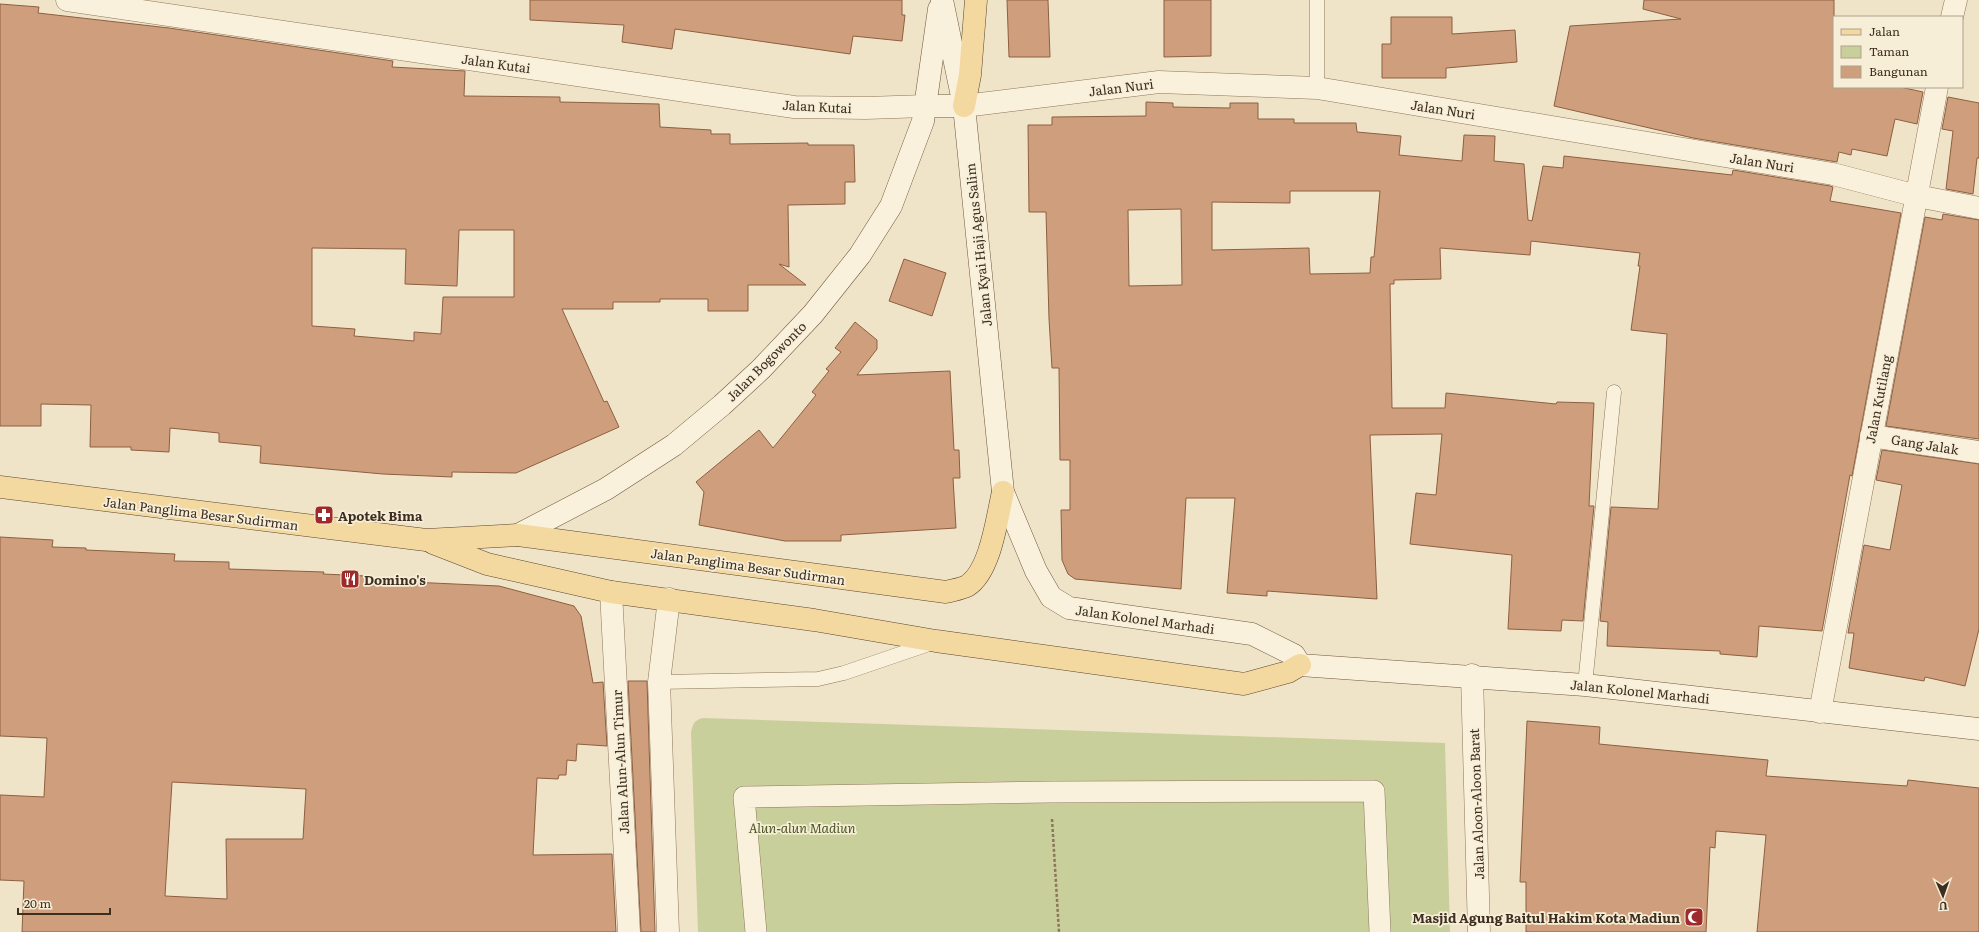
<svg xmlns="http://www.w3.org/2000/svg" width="1979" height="932" font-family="Literata,serif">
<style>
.green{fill:#c9cf9b}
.building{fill:#cf9f7d;stroke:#8d5f41;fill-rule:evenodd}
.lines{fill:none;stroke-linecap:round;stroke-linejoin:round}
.service-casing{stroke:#8d765c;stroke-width:15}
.pedestrian-casing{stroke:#8d765c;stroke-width:22}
.minor-casing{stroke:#8d765c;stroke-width:23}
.tertiary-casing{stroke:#8d765c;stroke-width:23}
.secondary-casing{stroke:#6f573f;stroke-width:23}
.primary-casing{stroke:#5b4430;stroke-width:23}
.path{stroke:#8d765c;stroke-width:2.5;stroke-dasharray:3 2;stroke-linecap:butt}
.service{stroke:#faf1dc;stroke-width:14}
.pedestrian{stroke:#faf1dc;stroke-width:21}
.minor{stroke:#faf1dc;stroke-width:22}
.tertiary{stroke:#faf1dc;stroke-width:22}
.secondary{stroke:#faf1dc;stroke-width:22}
.primary{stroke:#f3d9a0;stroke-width:22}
.labels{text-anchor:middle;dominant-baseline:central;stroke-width:3.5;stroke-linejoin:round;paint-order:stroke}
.street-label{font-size:13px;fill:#3d2e20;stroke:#f7eed8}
.poi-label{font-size:13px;font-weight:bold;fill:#3d2e20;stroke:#f7eed8;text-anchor:start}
.park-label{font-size:13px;font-style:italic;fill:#4d5a26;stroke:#f7eed8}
</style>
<rect width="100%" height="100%" fill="#f0e4c8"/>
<path class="green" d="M703 718 1445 743 1450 932H698L691 732C693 724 694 720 703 718Z"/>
<g class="building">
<polygon points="530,0 902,0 902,15 905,15 902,41 853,36 850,54 675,29 672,49 622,42 624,25 530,20"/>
<polygon points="1007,0 1048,0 1050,57 1009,57"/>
<polygon points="1164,0 1211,0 1211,56 1164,57"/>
<polygon points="1644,0 1834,0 1834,87 1900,87 1923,92 1917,124 1895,119 1887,156 1852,149 1851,155 1839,152 1837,162 1693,138 1554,106 1570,26 1681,19 1643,9"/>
<path d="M0 4 39 7 38 13 169 28 393 61 392 67 465 71 464 96 560 97V102L659 104 660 127 711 130V134H730V144L808 143V145H854L855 182H845V204L788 205 789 267 779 264 806 285H748V311H708V299H660V302H613V309H562L604 402 607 401 619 427 516 473 452 472V477L383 474 260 463 261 446 219 442V433L170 428 169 452 131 450V447H90L91 405 41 404V426H0ZM459 230H514V297H443L441 334 414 332V341L354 336 355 329 312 326V248L406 249 405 284 457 286Z"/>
<polygon points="1391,17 1452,17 1452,34 1515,30 1517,62 1446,68 1446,78 1382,78 1382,44 1391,44"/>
<polygon points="1948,97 1979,103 1979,158 1977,158 1973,194 1946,189 1953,131 1942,129"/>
<path d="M1146 102 1173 103V107L1230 108V103H1258V119H1294V123H1356L1357 132 1401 136 1399 155 1462 161 1464 135 1495 136 1494 161 1524 164 1528 220 1532 221 1543 166 1563 168 1564 156 1732 175 1733 170 1830 186 1833 187 1830 201 1901 213 1852 476 1850 475 1822 631 1759 626 1757 657 1720 654V651L1607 646 1608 622 1600 621 1611 507 1658 509 1667 334 1631 330 1640 266H1638L1640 253 1531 241 1530 255 1440 248 1441 279 1394 280V284H1390L1392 408H1445L1446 393 1556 404 1557 402 1594 403 1589 506H1594L1583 621 1562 620 1561 631 1508 629 1512 555 1410 544 1416 493 1436 495 1442 434 1370 435 1377 599 1267 591V596L1227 593 1235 498H1186L1181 589 1075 579 1068 574 1062 560 1061 510H1070V460H1060L1059 368H1052L1049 319 1046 212H1029L1028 125H1052V117L1146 116ZM1290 191H1380L1374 257H1371L1370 273 1310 274 1309 248 1212 250V202L1290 203ZM1181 209 1182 285 1129 286 1128 210Z"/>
<polygon points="1943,214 1979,220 1979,439 1886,426 1925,217 1942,220"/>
<polygon points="904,259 946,273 932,316 889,301"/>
<polygon points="855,322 877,340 877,349 857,375 950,371 954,450 959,450 960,478 953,478 956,528 841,535 841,541 785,541 699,525 704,492 696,482 759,430 773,448 816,395 812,392 829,371 826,369 841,352 835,348"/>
<polygon points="1882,450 1979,464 1979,629 1965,686 1925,677 1924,681 1849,668 1854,633 1848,633 1864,545 1890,550 1902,485 1876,480"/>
<path d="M0 537 53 540 52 547 86 548V550L175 554 174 561 229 562V569L324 572 323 574 366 576V580L499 586 574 606 581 616 593 683 603 682 607 746 577 744 576 761 567 760 566 775H559L558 779 537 778 533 855 612 854 616 932H22L24 881 0 880V795L44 797 47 738 0 736ZM172 782 306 789 303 839H226L227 899 165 896Z"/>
<polygon points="628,681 647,681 655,932 641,932"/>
<polygon points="1527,721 1600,727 1599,744 1768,760 1766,776 1907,786 1908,780 1979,788 1979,932 1757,932 1766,835 1716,831 1715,848 1710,847 1706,932 1526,932 1526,882 1520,882"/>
</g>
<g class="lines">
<defs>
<g id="service">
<polyline points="1317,0 1317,88"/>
<polyline points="659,682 818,679 844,673 932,643"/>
<polyline points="1585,685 1614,392"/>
</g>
<polyline id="pedestrian" points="756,932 744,797 1051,792 1374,791 1380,932"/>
<g id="minor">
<polyline points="1952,17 1956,0"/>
<polyline points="964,106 1159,82 1317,88 1833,174 1917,196 1979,208"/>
<polyline points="1871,436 1979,452"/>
<polyline points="1820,712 1937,87"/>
</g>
<g id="tertiary">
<polyline points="67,0 794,107 866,108 926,106"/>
<polyline points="611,592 629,932"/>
<polyline points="1472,675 1479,932"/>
<polyline points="668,932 659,682 669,599"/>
</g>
<g id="secondary">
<polyline points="942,0 964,106 1003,492 1036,571 1051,597 1069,608 1252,634 1294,655 1300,665 1585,685 1979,729"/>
<polyline points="926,106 964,106"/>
<polyline points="518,535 606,489 674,445 722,405 761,369 813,314 860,255 891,206 923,121 939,9"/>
</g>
<g id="primary">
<polyline points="964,106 970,75 976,0"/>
<path d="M0 487 426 540 518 535 946 592C953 590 961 589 967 586 991 571 997 517 1003 492"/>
<polyline points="433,543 487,564 611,592 814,620 936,641 1244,684 1288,672 1300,665"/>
</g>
</defs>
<use href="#service" class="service-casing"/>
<use href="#pedestrian" class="pedestrian-casing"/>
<use href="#minor" class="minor-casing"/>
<use href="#tertiary" class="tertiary-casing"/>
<use href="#secondary" class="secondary-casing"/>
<use href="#primary" class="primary-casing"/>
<polyline class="path" points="1052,819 1059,932"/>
<use href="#service" class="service"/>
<use href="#pedestrian" class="pedestrian"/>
<use href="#minor" class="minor"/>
<use href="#tertiary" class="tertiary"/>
<use href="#secondary" class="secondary"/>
<use href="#primary" class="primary"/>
</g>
<defs>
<symbol id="pharmacy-square" viewBox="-11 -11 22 22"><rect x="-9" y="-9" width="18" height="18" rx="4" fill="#9e2a2b" stroke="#f7eed8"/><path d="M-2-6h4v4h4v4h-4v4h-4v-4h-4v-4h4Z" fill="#fff"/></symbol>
<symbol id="restaurant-square" viewBox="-11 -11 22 22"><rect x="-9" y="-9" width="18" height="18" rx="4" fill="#9e2a2b" stroke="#f7eed8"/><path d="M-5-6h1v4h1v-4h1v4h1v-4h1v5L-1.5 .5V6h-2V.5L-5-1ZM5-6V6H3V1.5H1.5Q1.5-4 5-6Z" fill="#fff"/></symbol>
<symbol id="mosque-square" viewBox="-11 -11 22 22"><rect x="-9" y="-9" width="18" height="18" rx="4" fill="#9e2a2b" stroke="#f7eed8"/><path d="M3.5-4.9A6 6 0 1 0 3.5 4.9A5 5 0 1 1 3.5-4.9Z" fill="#fff"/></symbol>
</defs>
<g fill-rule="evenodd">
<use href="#pharmacy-square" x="313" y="504" width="22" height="22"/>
<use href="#restaurant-square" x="339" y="568" width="22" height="22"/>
<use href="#mosque-square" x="1683" y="906" width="22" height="22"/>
</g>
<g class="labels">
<g class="street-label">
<text transform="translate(496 63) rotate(8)">Jalan Kutai</text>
<text transform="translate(1121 87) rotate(-7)">Jalan Nuri</text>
<text transform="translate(817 106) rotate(3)">Jalan Kutai</text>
<text transform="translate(1443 109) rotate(9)">Jalan Nuri</text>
<text transform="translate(1762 162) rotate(9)">Jalan Nuri</text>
<text transform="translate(978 245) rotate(-96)">Jalan Kyai Haji Agus Salim</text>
<text transform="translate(766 361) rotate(-45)">Jalan Bogowonto</text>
<text transform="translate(1878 399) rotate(-79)">Jalan Kutilang</text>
<text transform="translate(1925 444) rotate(9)">Gang Jalak</text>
<text transform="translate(201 513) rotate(7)">Jalan Panglima Besar Sudirman</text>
<text transform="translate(748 566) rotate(8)">Jalan Panglima Besar Sudirman</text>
<text transform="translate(1145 619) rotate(8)">Jalan Kolonel Marhadi</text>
<text transform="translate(1640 691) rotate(6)">Jalan Kolonel Marhadi</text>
<text transform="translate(620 762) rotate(-93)">Jalan Alun-Alun Timur</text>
<text transform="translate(1476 804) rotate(-92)">Jalan Aloon-Aloon Barat</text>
</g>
<g class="poi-label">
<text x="338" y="515">Apotek Bima</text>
<text x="364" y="579">Domino's</text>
<text x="1680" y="917" text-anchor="end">Masjid Agung Baitul Hakim Kota Madiun</text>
</g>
<g class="park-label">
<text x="802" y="827">Alun-alun Madiun</text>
</g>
</g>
<rect x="1833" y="16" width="130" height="72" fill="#f7eed8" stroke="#ada18e"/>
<rect x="1841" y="29" width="20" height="6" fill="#f3d9a0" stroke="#ada18e"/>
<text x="1869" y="36" font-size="12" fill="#3d2e20">Jalan</text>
<rect x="1841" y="46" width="20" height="12" fill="#c9cf9b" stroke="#ada18e"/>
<text x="1869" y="56" font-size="12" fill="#3d2e20">Taman</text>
<rect x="1841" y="66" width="20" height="12" fill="#cf9f7d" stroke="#ada18e"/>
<text x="1869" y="76" font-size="12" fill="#3d2e20">Bangunan</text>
<g transform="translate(1943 896) rotate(178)" stroke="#f7eed8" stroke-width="3" paint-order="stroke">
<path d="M0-3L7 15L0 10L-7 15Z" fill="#3d2e20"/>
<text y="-6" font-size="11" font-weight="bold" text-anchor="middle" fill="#3d2e20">U</text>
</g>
<path d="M18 908v6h92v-6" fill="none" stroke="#3d2e20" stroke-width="2"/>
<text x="24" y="908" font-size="12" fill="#3d2e20" stroke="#f7eed8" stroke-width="3" paint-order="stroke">20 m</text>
</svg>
